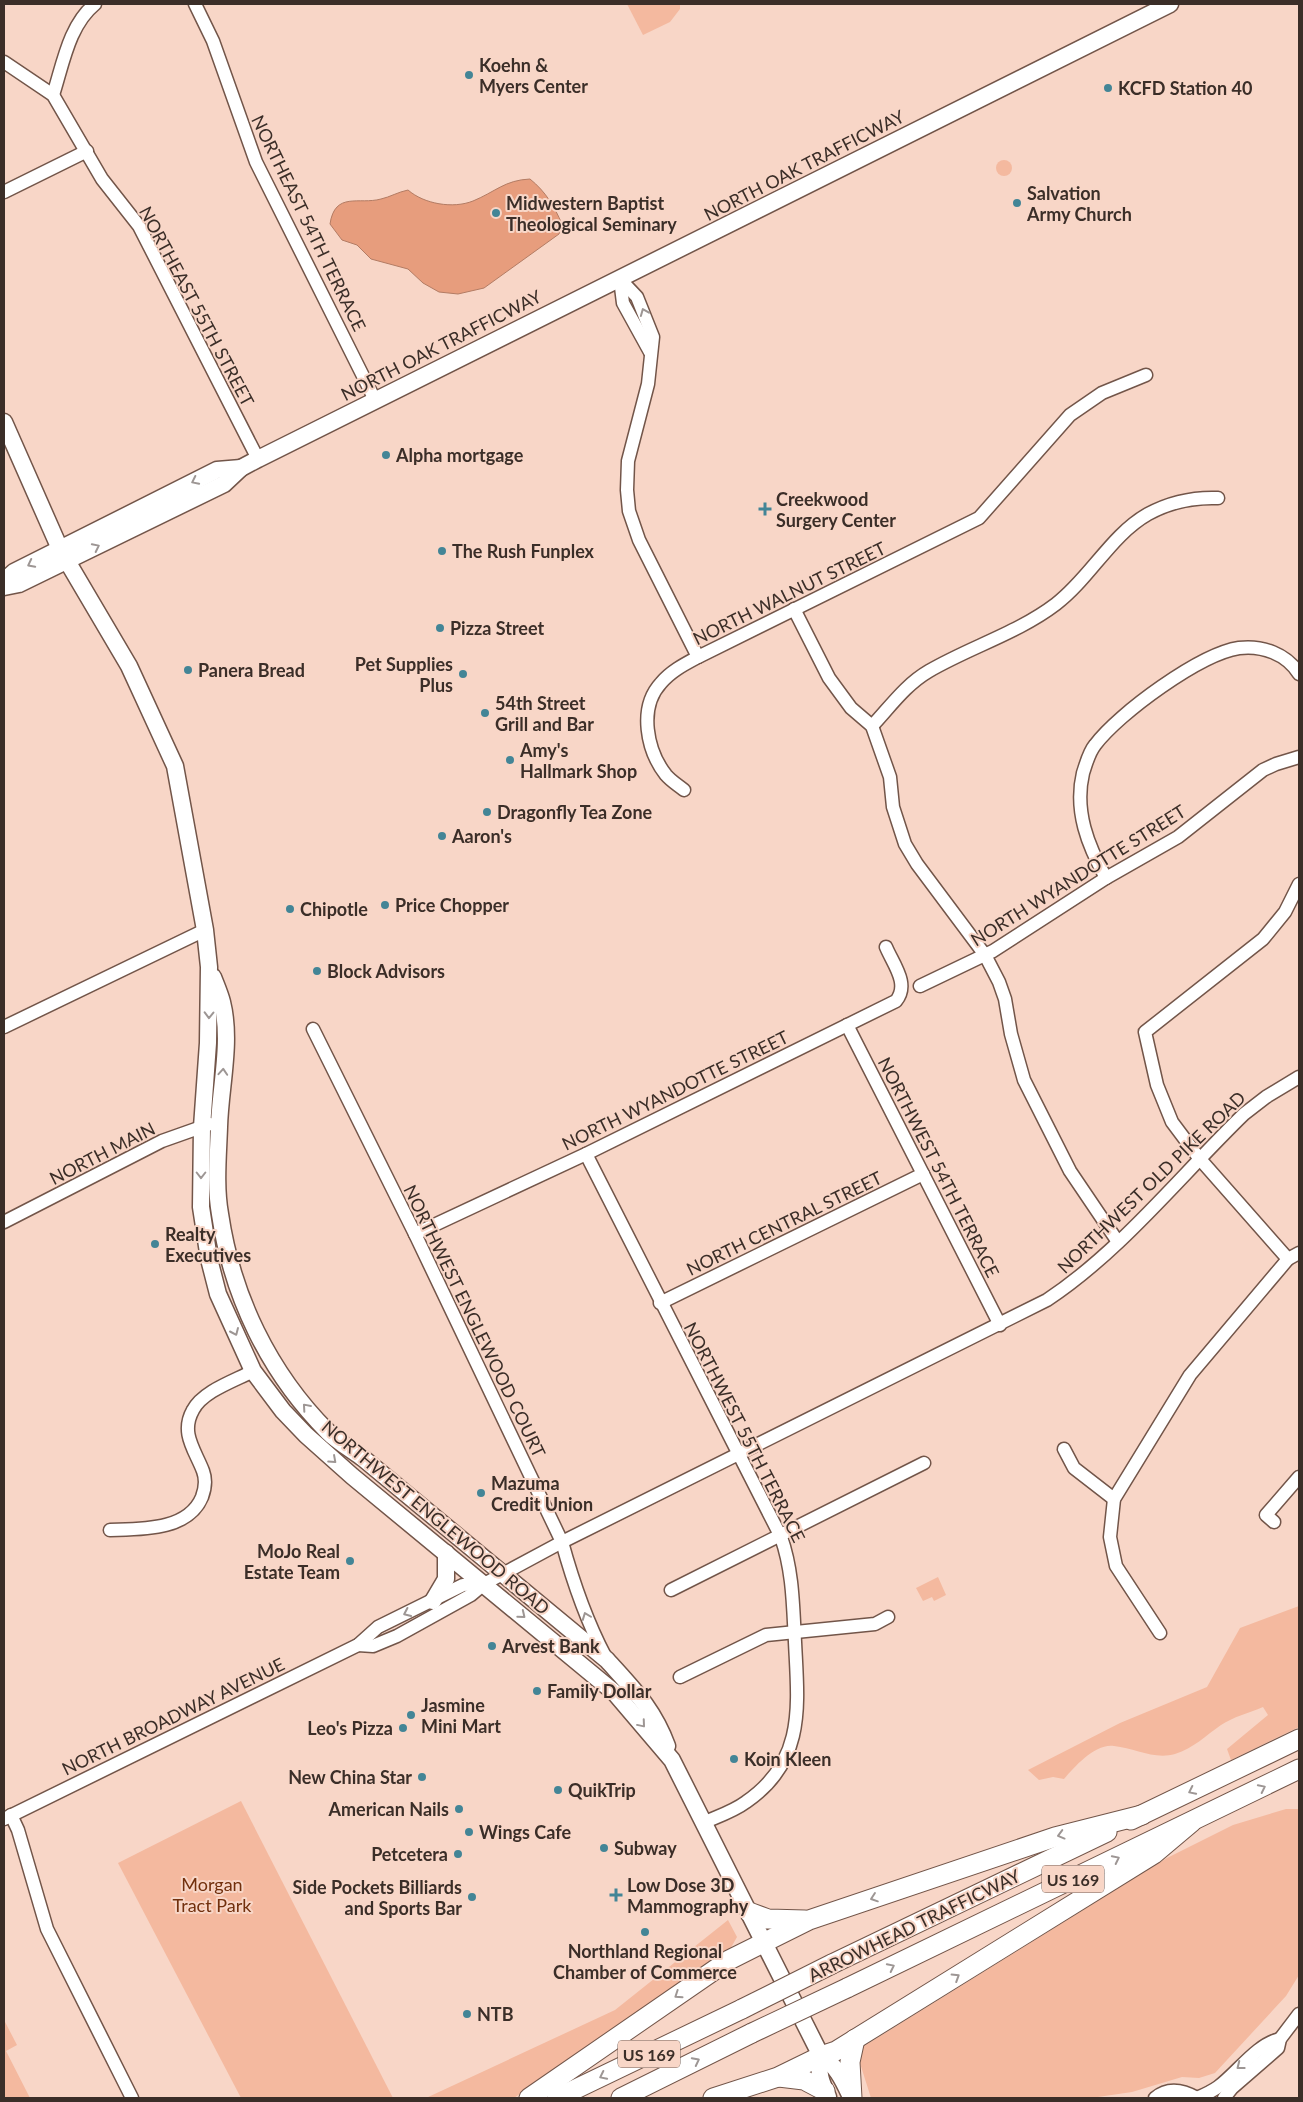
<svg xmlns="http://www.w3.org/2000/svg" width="1303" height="2102" font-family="Lato,sans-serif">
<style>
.green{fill:#f4b99f}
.water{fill:#e79d7d;stroke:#b37c64}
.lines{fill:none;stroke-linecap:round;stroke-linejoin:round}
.minor-casing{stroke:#725549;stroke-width:15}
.major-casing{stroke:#725549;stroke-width:19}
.highway-casing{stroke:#725549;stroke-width:21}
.minor{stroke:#fff;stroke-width:12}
.major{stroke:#fff;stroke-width:16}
.highway{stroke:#fff;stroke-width:19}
.highway-bridge-casing{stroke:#725549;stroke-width:21;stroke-linecap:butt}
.highway-bridge{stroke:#fff;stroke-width:19}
.oneway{stroke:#9d9694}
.poi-dot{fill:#438596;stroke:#f8d6c7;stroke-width:2}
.labels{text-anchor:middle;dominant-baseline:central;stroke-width:4;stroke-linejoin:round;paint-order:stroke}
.shield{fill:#f8d6c7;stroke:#746058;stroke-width:1}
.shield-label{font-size:16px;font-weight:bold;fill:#3b2e28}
.poi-label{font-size:18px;font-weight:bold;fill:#3b2e28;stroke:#f8d6c7;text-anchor:start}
.street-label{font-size:18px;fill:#3b2e28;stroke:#f8d6c7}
.park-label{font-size:18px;fill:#72300d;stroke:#f8d6c7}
</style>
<rect width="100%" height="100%" fill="#f8d6c7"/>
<g class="green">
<polygon points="627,4 680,4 680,9 670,22 643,35"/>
<circle cx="1004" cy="168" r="8"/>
<polygon points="938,1577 946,1595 934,1601 932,1597 923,1601 916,1588"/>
<path d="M1299 1606V1727L1231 1760 1227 1749 1268 1715 1263 1707C1249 1713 1233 1717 1221 1725 1205 1736 1194 1748 1175 1754 1154 1760 1135 1748 1114 1746 1096 1743 1075 1766 1064 1779L1053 1777 1039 1780 1028 1770 1120 1723 1207 1687 1240 1628Z"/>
<polygon points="241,1801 393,2098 241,2098 118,1863"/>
<polygon points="1286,1809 1299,1809 1299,1975 1286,1996 1215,2073 1199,2078 1182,2077 1132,2092 1091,2098 871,2098 859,2060 861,2048 1167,1858 1233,1825"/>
<polygon points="728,1920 737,1937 729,1951 514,2098 426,2098 615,2010"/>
<polygon points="4,2020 17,2045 6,2051 30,2098 4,2098"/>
</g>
<path class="water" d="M530 179C546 192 554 206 562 224L559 234 484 288 458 294 439 292 423 283 408 269 371 259 357 245 342 240 330 224C335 191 359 205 381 199 390 197 398 192 408 190 424 204 453 209 473 201 495 192 505 180 530 179Z"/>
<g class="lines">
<defs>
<g id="minor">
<polyline points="195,4 213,41 256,162 375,400"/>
<polyline points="4,62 53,95 102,179 139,226 258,459"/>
<path d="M53 95C63 64 69 25 95 4"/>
<polyline points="4,192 87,151"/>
<polyline points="620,279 637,297 653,337 648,384 628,461 627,490 629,511 639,540 698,657"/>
<polyline points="620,279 623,303 650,352"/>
<polyline points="794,609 829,678 851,708 872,726 890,777 893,807 905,844 917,864 985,955 999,982 1005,999 1011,1034 1024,1080 1070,1171 1118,1242"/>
<path d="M872 726C890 707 905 685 929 671 970 647 1018 633 1056 604 1090 578 1111 535 1148 514 1170 502 1193 497 1218 498"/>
<path d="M684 790C678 785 671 781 666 775 647 751 638 708 661 683 671 671 685 664 698 657L979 518 1070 415 1102 393 1146 375"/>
<path d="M1106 878C1088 846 1074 811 1083 773 1086 764 1089 752 1095 745 1119 713 1200 654 1239 648 1262 645 1287 654 1299 674"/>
<polyline points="920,986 993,951 1106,878 1178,837 1263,770 1276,764 1299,757"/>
<polyline points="847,1025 1000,1325"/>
<polyline points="4,1027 205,930"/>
<path d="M313 1029 415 1234 562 1542C573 1582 586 1620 605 1656"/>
<path d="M586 1154 781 1537C793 1571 793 1606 795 1642 798 1705 806 1761 746 1802 734 1811 719 1816 705 1822"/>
<polyline points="4,1222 162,1141 210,1124"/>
<path d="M415 1234 586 1154 896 1001C910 984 893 964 886 947"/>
<polyline points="1288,1259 1199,1158 1172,1122 1157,1085 1145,1032 1263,939 1285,912 1299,884"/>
<polyline points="660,1303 923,1174"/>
<polyline points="1064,1449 1074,1468 1114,1499"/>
<polyline points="1274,1522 1266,1515 1299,1477"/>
<path d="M110 1530C140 1529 188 1531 202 1497 205 1489 206 1479 203 1471 195 1450 180 1433 193 1410 203 1391 234 1381 253 1371"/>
<polyline points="671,1590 924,1463"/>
<polyline points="1160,1633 1116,1566 1110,1537 1114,1499 1190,1375 1288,1259 1299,1253"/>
<path d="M358 1645 373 1646 397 1636 471 1595 484 1584 562 1542 1047 1300C1121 1251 1180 1176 1244 1114L1266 1097 1299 1077"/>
<polyline points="680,1677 766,1635 875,1624 888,1617"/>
<polyline points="11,1815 18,1830 47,1929 132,2098"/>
<polyline points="4,1819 358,1645 378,1627 463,1585 484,1584"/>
<path d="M1155 2098C1168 2087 1183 2090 1197 2098"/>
<path d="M1197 2098C1204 2095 1211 2092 1218 2087 1237 2073 1257 2044 1280 2039"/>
<polyline points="1224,2098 1232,2088 1278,2048 1280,2039 1299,2014"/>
</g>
<g id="major">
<path d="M4 422 60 549 129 666 175 766 205 930 209 967 208 1043 202 1127 201 1207 209 1259 218 1294 253 1371 283 1411 306 1435 352 1476 615 1693 672 1760 821 2056C837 2066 843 2080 851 2097"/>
<polyline points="4,581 14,572 217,470 241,468"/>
<polyline points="4,587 19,584 224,484 241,468 258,459 1170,4"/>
<path d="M213 977C216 985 220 994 222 1002 232 1042 220 1087 219 1127 218 1156 215 1186 220 1214 232 1296 269 1373 328 1432 338 1442 352 1450 364 1459L607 1660C633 1689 653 1708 667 1746"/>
<polyline points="433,1601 446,1579 446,1553"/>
<path d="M821 2056C817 2073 821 2082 828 2097"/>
</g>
<g id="highway">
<polyline points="1131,1820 1299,1739"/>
<polyline points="749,1912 768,1919 805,1920"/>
<polyline points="832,1964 1107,1832"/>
<polyline points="847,1988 1299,1769"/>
<polyline points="779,2077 804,2080 825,2091"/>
<polyline points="529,2098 729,1960 809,1920 1055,1837 1142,1815"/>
<polyline points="557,2098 742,2009"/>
<polyline points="621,2098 752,2033"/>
<polyline points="713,2098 778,2077 821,2056 836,2051 1154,1854 1192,1822"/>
<polyline points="852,2098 850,2062 855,2039"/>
</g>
</defs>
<use href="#minor" class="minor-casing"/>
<use href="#major" class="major-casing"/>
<use href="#highway" class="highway-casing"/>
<use href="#minor" class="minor"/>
<use href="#major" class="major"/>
<use href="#highway" class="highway"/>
<defs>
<g id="highway-bridge">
<polyline points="742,2009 832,1964"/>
<polyline points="752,2033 847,1988"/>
</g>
</defs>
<use href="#highway-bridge" class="highway-bridge-casing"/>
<use href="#highway-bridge" class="highway-bridge"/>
</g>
<defs><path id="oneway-chevron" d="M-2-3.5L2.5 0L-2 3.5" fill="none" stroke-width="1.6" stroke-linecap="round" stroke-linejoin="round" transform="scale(1.25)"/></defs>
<g class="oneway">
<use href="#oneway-chevron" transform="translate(644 312) rotate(-112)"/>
<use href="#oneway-chevron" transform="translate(195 481) rotate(154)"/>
<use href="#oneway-chevron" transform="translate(96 547) rotate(-26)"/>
<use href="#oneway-chevron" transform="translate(31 564) rotate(153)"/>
<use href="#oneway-chevron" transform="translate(209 1015) rotate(91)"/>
<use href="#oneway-chevron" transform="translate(223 1072) rotate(-86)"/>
<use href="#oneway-chevron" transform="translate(201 1175) rotate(90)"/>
<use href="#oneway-chevron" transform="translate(235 1332) rotate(66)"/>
<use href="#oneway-chevron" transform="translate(306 1407) rotate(-131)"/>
<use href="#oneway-chevron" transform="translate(333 1460) rotate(42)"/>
<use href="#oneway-chevron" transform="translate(407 1613) rotate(155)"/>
<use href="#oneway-chevron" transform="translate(522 1615) rotate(39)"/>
<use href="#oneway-chevron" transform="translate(586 1616) rotate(-111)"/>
<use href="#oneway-chevron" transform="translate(642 1724) rotate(50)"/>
<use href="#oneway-chevron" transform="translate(1262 1788) rotate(-26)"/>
<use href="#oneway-chevron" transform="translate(1192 1791) rotate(154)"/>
<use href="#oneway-chevron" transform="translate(1061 1835) rotate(165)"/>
<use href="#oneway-chevron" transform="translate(1116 1859) rotate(-26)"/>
<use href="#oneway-chevron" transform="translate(874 1898) rotate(161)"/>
<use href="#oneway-chevron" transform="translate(891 1967) rotate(-26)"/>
<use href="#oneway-chevron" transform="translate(956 1977) rotate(-32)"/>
<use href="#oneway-chevron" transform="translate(678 1995) rotate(146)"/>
<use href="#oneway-chevron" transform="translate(696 2061) rotate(-27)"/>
<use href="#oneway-chevron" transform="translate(1240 2066) rotate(142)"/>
<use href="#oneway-chevron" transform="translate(603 2076) rotate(154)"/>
</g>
<g class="poi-dot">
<circle cx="469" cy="75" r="5"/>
<circle cx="1108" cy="88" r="5"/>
<circle cx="1017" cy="203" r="5"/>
<circle cx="496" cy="213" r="5"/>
<circle cx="386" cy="455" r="5"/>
<path d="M762.5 501.5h5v5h5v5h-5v5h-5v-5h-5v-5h5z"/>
<circle cx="442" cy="551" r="5"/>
<circle cx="440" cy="628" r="5"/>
<circle cx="188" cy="670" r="5"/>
<circle cx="463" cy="674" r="5"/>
<circle cx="485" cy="713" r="5"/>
<circle cx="510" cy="760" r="5"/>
<circle cx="487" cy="812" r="5"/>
<circle cx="442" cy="836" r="5"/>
<circle cx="385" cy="905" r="5"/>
<circle cx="290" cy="909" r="5"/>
<circle cx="317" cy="971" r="5"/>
<circle cx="155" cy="1244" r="5"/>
<circle cx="481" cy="1493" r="5"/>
<circle cx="350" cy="1561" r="5"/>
<circle cx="492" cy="1646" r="5"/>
<circle cx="537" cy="1691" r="5"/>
<circle cx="411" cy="1715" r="5"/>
<circle cx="403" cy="1728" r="5"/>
<circle cx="734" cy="1759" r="5"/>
<circle cx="422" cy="1777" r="5"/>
<circle cx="558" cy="1790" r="5"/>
<circle cx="459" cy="1809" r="5"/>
<circle cx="469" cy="1832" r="5"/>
<circle cx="604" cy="1848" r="5"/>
<circle cx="458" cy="1854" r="5"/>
<path d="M613.5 1887.5h5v5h5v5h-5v5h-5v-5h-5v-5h5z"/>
<circle cx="472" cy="1897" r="5"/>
<circle cx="645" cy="1932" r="5"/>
<circle cx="467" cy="2014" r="5"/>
</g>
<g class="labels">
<g class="shield">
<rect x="1042" y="1865.5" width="62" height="27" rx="4"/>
<rect x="618" y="2040.5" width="62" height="27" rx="4"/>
</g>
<g class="shield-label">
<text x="1073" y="1879">US 169</text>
<text x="649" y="2054">US 169</text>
</g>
<g class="poi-label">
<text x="479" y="65">Koehn &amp;<tspan x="479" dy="21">Myers Center</tspan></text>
<text x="1118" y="88">KCFD Station 40</text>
<text x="1027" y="193">Salvation<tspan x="1027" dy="21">Army Church</tspan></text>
<text x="506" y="203">Midwestern Baptist<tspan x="506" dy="21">Theological Seminary</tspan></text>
<text x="396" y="455">Alpha mortgage</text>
<text x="776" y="499">Creekwood<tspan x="776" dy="21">Surgery Center</tspan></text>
<text x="452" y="551">The Rush Funplex</text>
<text x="450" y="628">Pizza Street</text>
<text x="453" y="664" text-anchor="end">Pet Supplies<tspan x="453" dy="21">Plus</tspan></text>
<text x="198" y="670">Panera Bread</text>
<text x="495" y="703">54th Street<tspan x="495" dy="21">Grill and Bar</tspan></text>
<text x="520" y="750">Amy's<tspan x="520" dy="21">Hallmark Shop</tspan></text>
<text x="497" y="812">Dragonfly Tea Zone</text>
<text x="452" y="836">Aaron's</text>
<text x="395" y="905">Price Chopper</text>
<text x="300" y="909">Chipotle</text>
<text x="327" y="971">Block Advisors</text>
<text x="165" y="1234">Realty<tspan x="165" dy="21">Executives</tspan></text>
<text x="491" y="1483">Mazuma<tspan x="491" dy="21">Credit Union</tspan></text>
<text x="340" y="1551" text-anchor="end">MoJo Real<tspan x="340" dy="21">Estate Team</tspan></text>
<text x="502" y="1646">Arvest Bank</text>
<text x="547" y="1691">Family Dollar</text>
<text x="421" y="1705">Jasmine<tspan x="421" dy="21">Mini Mart</tspan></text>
<text x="393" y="1728" text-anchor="end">Leo's Pizza</text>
<text x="744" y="1759">Koin Kleen</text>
<text x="412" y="1777" text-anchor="end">New China Star</text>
<text x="568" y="1790">QuikTrip</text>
<text x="449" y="1809" text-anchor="end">American Nails</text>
<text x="479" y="1832">Wings Cafe</text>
<text x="614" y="1848">Subway</text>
<text x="448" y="1854" text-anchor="end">Petcetera</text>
<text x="627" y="1885">Low Dose 3D<tspan x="627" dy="21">Mammography</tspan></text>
<text x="462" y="1887" text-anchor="end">Side Pockets Billiards<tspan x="462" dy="21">and Sports Bar</tspan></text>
<text x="645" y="1951" text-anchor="middle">Northland Regional<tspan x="645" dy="21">Chamber of Commerce</tspan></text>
<text x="477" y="2014">NTB</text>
</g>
<g class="street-label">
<text transform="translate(804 165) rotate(-27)">NORTH OAK TRAFFICWAY</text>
<text transform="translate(309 223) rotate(64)">NORTHEAST 54TH TERRACE</text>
<text transform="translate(197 306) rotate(62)">NORTHEAST 55TH STREET</text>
<text transform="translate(441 345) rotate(-27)">NORTH OAK TRAFFICWAY</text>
<text transform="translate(789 593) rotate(-26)">NORTH WALNUT STREET</text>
<text transform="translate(1078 875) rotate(-32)">NORTH WYANDOTTE STREET</text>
<text transform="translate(675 1090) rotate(-26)">NORTH WYANDOTTE STREET</text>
<text transform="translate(102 1153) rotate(-27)">NORTH MAIN</text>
<text transform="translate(939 1167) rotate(63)">NORTHWEST 54TH TERRACE</text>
<text transform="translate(1151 1182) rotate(-44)">NORTHWEST OLD PIKE ROAD</text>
<text transform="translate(784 1223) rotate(-26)">NORTH CENTRAL STREET</text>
<text transform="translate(475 1321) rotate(64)">NORTHWEST ENGLEWOOD COURT</text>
<text transform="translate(745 1432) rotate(63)">NORTHWEST 55TH TERRACE</text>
<text transform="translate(436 1517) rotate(40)">NORTHWEST ENGLEWOOD ROAD</text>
<text transform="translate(173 1716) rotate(-26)">NORTH BROADWAY AVENUE</text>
<text transform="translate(914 1925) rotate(-26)">ARROWHEAD TRAFFICWAY</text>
</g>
<g class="park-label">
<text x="212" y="1884">Morgan<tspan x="212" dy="21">Tract Park</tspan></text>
</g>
</g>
<rect width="1303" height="2102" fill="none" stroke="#3b2e28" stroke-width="10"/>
</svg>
